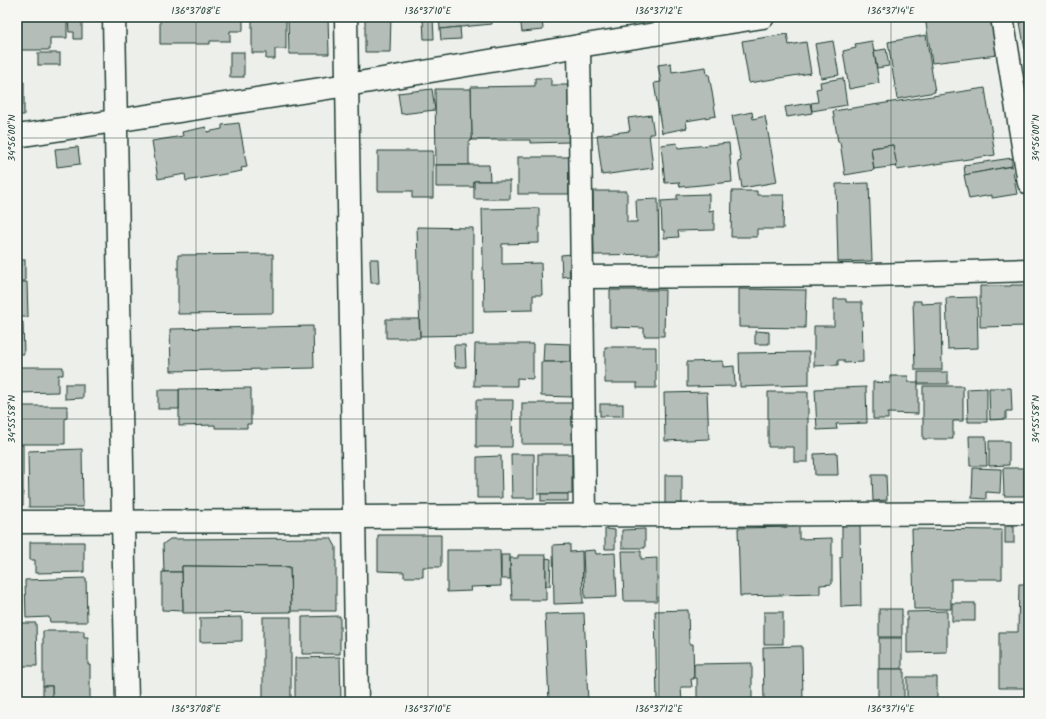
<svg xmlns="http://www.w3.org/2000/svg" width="1046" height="719" font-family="Kalam,sans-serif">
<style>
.building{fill:#b4bdb8;stroke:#1f3d34}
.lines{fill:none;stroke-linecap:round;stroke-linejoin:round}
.minor-casing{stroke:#1f3d34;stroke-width:25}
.tertiary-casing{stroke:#1f3d34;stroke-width:25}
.minor{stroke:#f6f6f2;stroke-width:22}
.tertiary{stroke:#f6f6f2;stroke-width:22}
.ticks{fill:none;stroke:#1f3d34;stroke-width:1;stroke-opacity:0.45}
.neatline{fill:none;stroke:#1f3d34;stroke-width:1.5}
.ticks-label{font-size:10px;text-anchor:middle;fill:#1f3d34}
</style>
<rect width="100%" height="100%" fill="#edefea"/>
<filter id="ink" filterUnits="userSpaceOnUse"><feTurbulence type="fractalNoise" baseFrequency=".025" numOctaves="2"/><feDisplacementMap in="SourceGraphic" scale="8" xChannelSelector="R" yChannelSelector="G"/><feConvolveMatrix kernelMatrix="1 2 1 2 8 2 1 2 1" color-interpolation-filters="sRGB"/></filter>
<g filter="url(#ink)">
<g class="building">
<polygon points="17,17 67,17 67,38 50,38 50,50 17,50"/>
<polygon points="68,17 82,17 82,39 74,39 74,32 69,32"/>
<polygon points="160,17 243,17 243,31 230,31 230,41 210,41 210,44 160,44"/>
<polygon points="252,17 286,17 286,49 275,49 275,59 266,59 266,53 252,53"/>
<polygon points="288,17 328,17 329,54 289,54"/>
<polygon points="365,17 391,17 390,52 365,52"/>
<polygon points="439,17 492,17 492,24 440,29"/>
<polygon points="520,17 542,17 543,30 522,32"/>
<polygon points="925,17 993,17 997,55 932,63"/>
<polygon points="1019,17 1029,17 1029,72"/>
<polygon points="433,18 434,39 424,39 423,19"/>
<polygon points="460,27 461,39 441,40 440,29"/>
<polygon points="787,34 789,45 806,42 811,73 749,83 742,41"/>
<polygon points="926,35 935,92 897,99 888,42"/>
<polygon points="833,41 839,75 821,78 815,44"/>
<polygon points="872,41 879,83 849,89 843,51 856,48 855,44"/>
<polygon points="886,49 889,66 877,68 874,51"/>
<rect x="230" y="52" width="14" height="25"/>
<rect x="38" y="53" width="22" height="12"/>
<polygon points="671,63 672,72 706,67 707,75 709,74 716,116 686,121 687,128 662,133 654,83 661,82 658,65"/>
<polygon points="535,78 551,78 551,85 568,85 569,142 530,143 530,140 472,140 471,87 535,86"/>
<polygon points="843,78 847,105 812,111 811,103 818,102 816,89 821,88 820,82"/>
<polygon points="24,82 24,115 17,115 17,83"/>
<polygon points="985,88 995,155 897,170 893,145 871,148 874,170 845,175 840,142 838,142 833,111"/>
<polygon points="432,89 435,110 401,114 398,93"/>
<polygon points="435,89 471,89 472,140 469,141 469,165 436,165"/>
<polygon points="810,103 812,113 787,117 785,107"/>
<polygon points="752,112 753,119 765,116 777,182 742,188 738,162 741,161 732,116"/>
<polygon points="651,115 654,134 649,134 653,168 602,175 597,135 630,131 628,118"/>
<polygon points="239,123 247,167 241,168 242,171 186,181 185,174 158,179 152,141 183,136 182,132 206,127 207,132 222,129 222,125"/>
<polygon points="677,143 678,148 729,143 732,182 680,187 679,182 665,183 661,145"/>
<polygon points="893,145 897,166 874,169 871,148"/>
<polygon points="78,147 80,164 57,167 55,149"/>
<polygon points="378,151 433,151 433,198 412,198 412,191 378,191"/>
<rect x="518" y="157" width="51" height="37"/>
<polygon points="1012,158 1012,166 965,175 964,165"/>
<polygon points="436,165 489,165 490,181 474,181 474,187 436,187"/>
<polygon points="1012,166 1017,194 992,198 992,195 969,199 964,175"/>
<rect x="474" y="181" width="36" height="18"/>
<polygon points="869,183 872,261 838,262 836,184"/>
<polygon points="593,191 627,191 627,222 637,222 636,200 658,199 659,254 594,255"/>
<polygon points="732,191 757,191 757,195 784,195 783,229 757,229 757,237 731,237"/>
<polygon points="709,194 709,211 714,210 714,230 678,231 679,237 664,238 664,230 662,230 661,201 677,200 677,195"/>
<polygon points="539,208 539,243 502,244 502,264 541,263 542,295 533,295 533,310 484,311 482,209"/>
<polygon points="417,227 473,228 473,335 420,336"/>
<polygon points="273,254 273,313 178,314 178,255"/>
<polygon points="572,254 572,268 569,268 570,276 562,277 561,255"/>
<polygon points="370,259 378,259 379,283 371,283"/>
<rect x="17" y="260" width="8" height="21"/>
<polygon points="17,282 27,282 28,317 17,317"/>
<polygon points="1011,285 1029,285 1029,326 980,327 980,286 1011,286"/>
<polygon points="739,289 806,290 805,328 739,327"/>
<polygon points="610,290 665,290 664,336 644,336 644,328 610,327"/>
<polygon points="977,297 978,348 948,349 946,298"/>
<polygon points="834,299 846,299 846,302 862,302 863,362 844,363 844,360 838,360 838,365 814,366 814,326 834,326"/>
<polygon points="913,301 921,301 921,304 941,303 942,370 915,370"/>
<polygon points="386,319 419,319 420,338 386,338"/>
<polygon points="17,322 23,322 24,354 17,354"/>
<polygon points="313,326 314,368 171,371 170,329"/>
<polygon points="755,331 769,332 769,344 755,344"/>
<polygon points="544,343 572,344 572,362 543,362"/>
<polygon points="475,344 533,344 533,379 517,378 517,386 474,386"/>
<polygon points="454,345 465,345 466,367 455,367"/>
<polygon points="605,347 656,347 656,388 637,388 637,383 605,383"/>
<polygon points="809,352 809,385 740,387 739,353"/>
<polygon points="723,361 723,367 734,366 735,386 687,387 687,362"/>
<polygon points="541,362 572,362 572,397 541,396"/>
<polygon points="17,367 63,367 63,375 58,375 58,392 17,393"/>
<rect x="918" y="372" width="30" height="12"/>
<polygon points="890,376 908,376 908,382 918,382 918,414 888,413 888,419 873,419 873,382 890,383"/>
<polygon points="65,384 83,384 83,398 65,399"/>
<polygon points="923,386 963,386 963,421 953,421 953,439 923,439"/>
<polygon points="866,387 867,423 836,424 837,429 817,430 815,389"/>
<polygon points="251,388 251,424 247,424 247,428 215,428 215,425 179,426 179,389"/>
<polygon points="987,388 987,422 968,422 967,389"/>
<polygon points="989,388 1011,388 1012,411 1006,411 1006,419 990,420"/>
<rect x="158" y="390" width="21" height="19"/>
<polygon points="707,392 709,439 665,441 664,393"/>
<polygon points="768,392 808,392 808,462 794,462 794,447 768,447"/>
<polygon points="476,400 513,400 512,447 476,447"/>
<rect x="522" y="403" width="51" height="41"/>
<rect x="600" y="404" width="23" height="12"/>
<polygon points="17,406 67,406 67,418 65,419 65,444 17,444"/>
<polygon points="969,436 986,436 987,466 970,466"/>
<polygon points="989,441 1009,441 1009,465 989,466"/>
<rect x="1026" y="442" width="3" height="23"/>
<rect x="17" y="445" width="6" height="60"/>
<polygon points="82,449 83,507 29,507 28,451"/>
<polygon points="837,453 838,475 815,475 814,454"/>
<polygon points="511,454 534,454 534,498 512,498"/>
<rect x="538" y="454" width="34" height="40"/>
<polygon points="501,456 502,498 477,498 477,457"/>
<polygon points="973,468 1001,469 1000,493 986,492 986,499 972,498"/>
<polygon points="1003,468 1024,468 1024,496 1004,496"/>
<polygon points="665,475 682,475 682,504 665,505"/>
<polygon points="872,475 886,475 887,500 873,501"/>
<rect x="541" y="494" width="27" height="7"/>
<polygon points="842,525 860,525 861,606 841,607 840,557 842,557"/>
<rect x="1005" y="526" width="9" height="17"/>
<polygon points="799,527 799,539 832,538 832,584 820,585 820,594 740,596 738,528"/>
<polygon points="605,529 615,530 615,549 605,549"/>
<polygon points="645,529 645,548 622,548 622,530"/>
<polygon points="912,529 1002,530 1002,579 951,579 951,609 914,609"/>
<polygon points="378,535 441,535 441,567 423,567 423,577 404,577 404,572 378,571"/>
<polygon points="331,538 336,547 336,611 291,611 290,567 182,566 182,572 164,572 163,544 170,539"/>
<polygon points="30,542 84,542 84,572 35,573 35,560 30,560"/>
<polygon points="570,544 570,552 582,551 583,603 554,604 553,545"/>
<polygon points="447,550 500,550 501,586 470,587 471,591 447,592"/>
<polygon points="595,550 596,554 615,553 617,597 585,598 583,551"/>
<polygon points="622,551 641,551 641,559 657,558 657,601 624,601"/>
<rect x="501" y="555" width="9" height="24"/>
<polygon points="518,555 546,555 546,600 512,600 510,558 518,558"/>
<polygon points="546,558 551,559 550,586 546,586"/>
<polygon points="182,566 290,567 291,612 183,613"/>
<polygon points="162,572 182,572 183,611 162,610"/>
<polygon points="86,578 87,622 50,622 49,617 26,618 25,580"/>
<polygon points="1019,584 1029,584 1029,688 999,688 999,632 1018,632"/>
<rect x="952" y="603" width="23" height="18"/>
<rect x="879" y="609" width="23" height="28"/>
<polygon points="688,610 689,644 693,644 694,679 691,679 692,687 681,687 682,702 657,702 655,611"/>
<polygon points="947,611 947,652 907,653 907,612"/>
<rect x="764" y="612" width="19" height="32"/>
<polygon points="584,613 588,702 549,702 545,614"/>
<polygon points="340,616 340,654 302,654 302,617"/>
<polygon points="242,617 242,641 200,642 200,618"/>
<rect x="263" y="617" width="28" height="85"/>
<polygon points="17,623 36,623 37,666 20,666 20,671 17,671"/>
<polygon points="43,631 84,631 84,637 88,637 88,665 90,665 90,702 52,702 52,686 43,686"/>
<rect x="879" y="638" width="23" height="31"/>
<polygon points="802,646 803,702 764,702 763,647"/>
<polygon points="340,657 341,702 295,702 295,658"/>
<polygon points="752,663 752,702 697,702 697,678 694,678 694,664"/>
<rect x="878" y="669" width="26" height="33"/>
<polygon points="907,677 937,677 937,701 907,702"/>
<rect x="43" y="686" width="9" height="16"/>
</g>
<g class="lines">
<defs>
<g id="minor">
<polyline points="346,17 357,702"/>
<polyline points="1002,17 1029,183"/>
<polyline points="579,46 585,516"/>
<polyline points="17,136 347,85 579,46 763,17"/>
<polyline points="583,277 872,275 1029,270"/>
<polyline points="354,517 1029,513"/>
<polyline points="17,522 354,521"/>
</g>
<polyline id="tertiary" points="114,17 123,521 127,702"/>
</defs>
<use href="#minor" class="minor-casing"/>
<use href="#tertiary" class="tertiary-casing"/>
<use href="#minor" class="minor"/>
<use href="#tertiary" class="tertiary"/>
</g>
</g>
<path class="ticks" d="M196 17V702M428 17V702M659 17V702M891 17V702M17 138H1029M17 419H1029M17 700H1029"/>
<rect width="1046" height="719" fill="none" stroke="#f6f6f2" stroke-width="44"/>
<rect x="22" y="22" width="1002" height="675" class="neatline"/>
<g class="ticks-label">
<text x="196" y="14">136°37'08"E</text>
<text x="428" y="14">136°37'10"E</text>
<text x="659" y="14">136°37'12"E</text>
<text x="891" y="14">136°37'14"E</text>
<text transform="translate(11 138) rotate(-90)" y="4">34°56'00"N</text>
<text transform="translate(1035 138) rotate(-90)" y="4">34°56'00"N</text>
<text transform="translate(11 419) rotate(-90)" y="4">34°55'58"N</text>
<text transform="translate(1035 419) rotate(-90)" y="4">34°55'58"N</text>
<text x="196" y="712">136°37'08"E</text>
<text x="428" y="712">136°37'10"E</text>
<text x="659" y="712">136°37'12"E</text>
<text x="891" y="712">136°37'14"E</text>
</g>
</svg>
